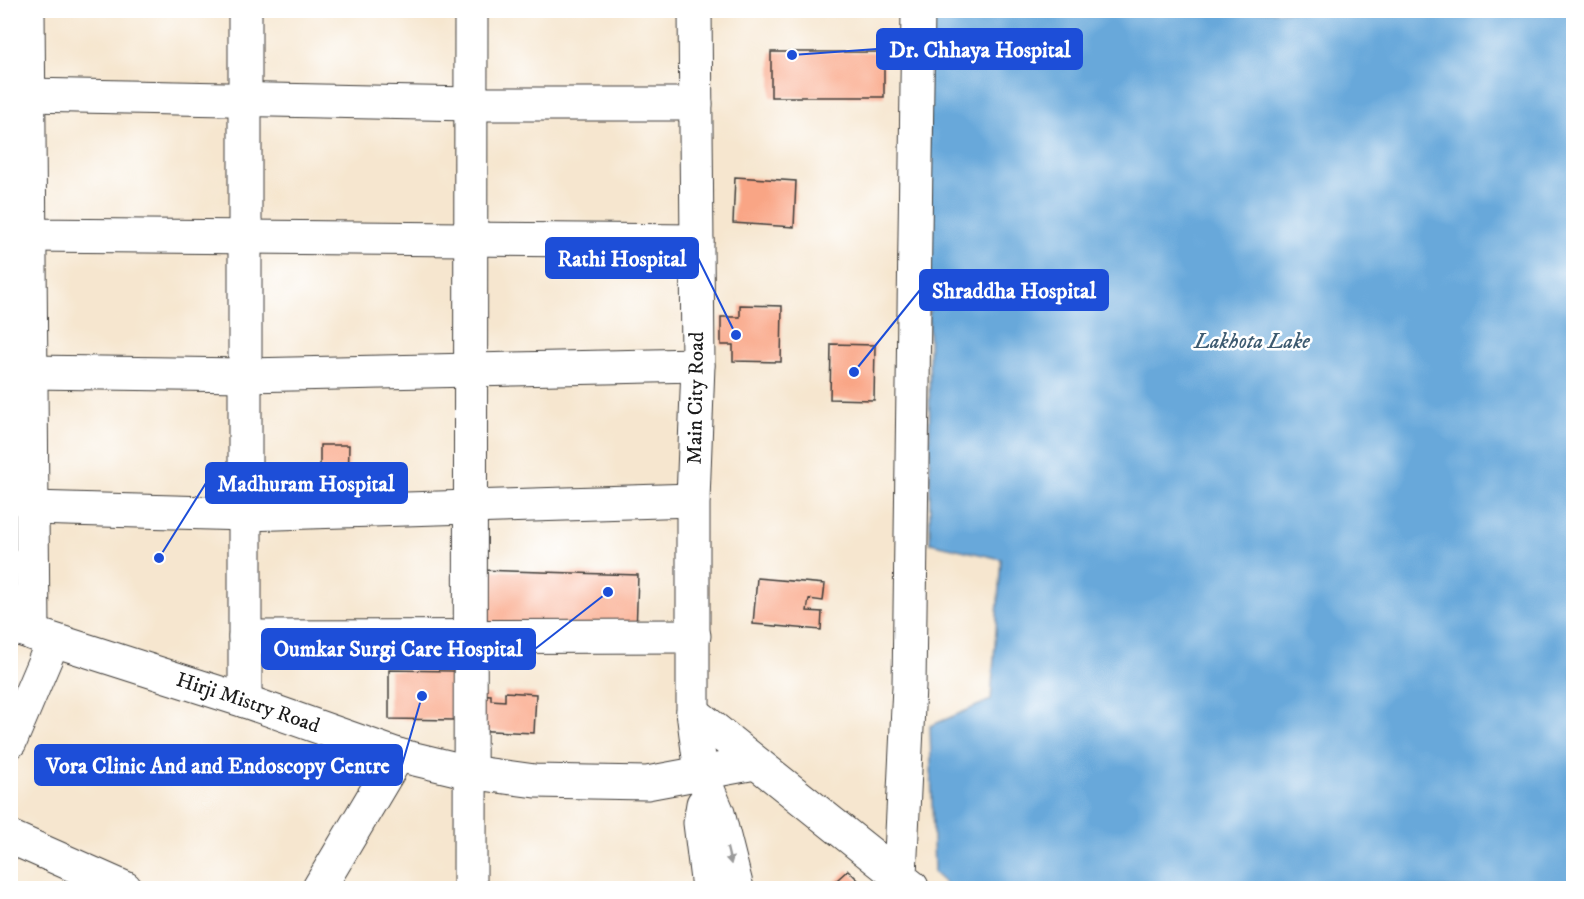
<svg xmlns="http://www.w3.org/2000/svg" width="1584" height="899" font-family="'IM FELL DW Pica',serif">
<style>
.water{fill:#67a8da;stroke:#42627b;stroke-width:1.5}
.building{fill:#f9a585}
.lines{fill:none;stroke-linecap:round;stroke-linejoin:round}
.minor-casing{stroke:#3d3a37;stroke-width:35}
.major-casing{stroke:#3d3a37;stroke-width:35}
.minor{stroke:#fff;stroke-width:33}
.major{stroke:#fff;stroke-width:33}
.oneway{fill:#999}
.labels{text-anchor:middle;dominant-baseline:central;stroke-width:5;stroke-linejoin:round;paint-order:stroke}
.street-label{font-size:21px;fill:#1c1c1c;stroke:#fff}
.water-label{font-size:22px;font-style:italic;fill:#3e5b71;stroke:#fff}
.leader{fill:none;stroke:#1d4ed8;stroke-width:2}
.callout-dot{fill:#1d4ed8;stroke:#fff;stroke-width:2}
.callout{fill:#1d4ed8;stroke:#1d4ed8;stroke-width:2}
.callout-label{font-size:22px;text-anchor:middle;font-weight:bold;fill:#fff}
</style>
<rect width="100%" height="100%" fill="#fff"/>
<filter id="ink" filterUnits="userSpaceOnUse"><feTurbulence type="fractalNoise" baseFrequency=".0167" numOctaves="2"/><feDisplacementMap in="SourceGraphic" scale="12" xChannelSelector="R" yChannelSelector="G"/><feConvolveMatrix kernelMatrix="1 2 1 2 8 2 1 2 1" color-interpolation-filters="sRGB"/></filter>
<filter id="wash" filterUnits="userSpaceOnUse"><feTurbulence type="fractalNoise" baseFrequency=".008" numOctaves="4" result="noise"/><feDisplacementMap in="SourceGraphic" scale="24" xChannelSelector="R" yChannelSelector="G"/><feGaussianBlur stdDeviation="1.35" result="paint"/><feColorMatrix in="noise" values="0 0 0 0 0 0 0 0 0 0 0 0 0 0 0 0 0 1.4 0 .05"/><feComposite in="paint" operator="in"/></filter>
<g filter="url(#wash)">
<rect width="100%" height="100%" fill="#f6e6cf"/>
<polygon class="water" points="928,11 1573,11 1573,888 951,888 934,873 930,726 991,700 1001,559 930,543"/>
<g id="blocks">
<g class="building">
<rect x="771" y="52" width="113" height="45"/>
<polygon points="735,177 796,181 794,227 733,223"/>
<polygon points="740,305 782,306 781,362 733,361 733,345 721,345 721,317 740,317"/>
<polygon points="831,344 875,345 874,400 830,399"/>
<polygon points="320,445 349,445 348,487 320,487"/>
<polygon points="480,570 638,575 636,633 479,628"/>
<polygon points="757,578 825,584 823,601 809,599 807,611 822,612 821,630 753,624"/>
<polygon points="389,670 456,671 455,720 389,719"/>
<polygon points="505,692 536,694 534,733 471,730 472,694 491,695 491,700 505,701"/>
<polygon points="848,870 866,888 828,888"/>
</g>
</g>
</g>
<g filter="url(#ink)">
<use href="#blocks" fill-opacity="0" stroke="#3d3a37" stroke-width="1.5"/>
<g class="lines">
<defs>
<g id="minor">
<polyline points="28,10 33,634"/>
<polyline points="28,95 471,104 696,104"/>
<polyline points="10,225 29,235 697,241"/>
<polyline points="31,372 245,375 698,365"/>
<polyline points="32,508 245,514 693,500"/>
<polyline points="245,637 694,636"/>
<polyline points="245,701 245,10"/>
<polyline points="693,712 912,887"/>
<polyline points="10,742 53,641"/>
<polyline points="701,773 755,763"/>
<polyline points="10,837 125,888"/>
<polyline points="900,875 909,686 918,10"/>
<polyline points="319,888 398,755"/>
<polyline points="470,888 471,10"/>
</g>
<g id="major">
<polyline points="695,10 698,365 693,500 693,712 701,773 718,813 737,888"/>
<path id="s1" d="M10 626 245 701 398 755 469 772 535 781 647 783 701 773"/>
<polyline points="703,804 700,823 708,888"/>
</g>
</defs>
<use href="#minor" class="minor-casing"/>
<use href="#major" class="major-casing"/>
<use href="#minor" class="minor"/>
<use href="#major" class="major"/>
</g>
<defs><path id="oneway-solid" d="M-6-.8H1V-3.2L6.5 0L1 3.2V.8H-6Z" transform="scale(1.5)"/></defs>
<use class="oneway" href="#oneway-solid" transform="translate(729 856) rotate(76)"/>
</g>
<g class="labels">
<g class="street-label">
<text transform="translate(696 398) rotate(-89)">Main City Road</text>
<text stroke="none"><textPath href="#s1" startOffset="250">Hirji Mistry Road</textPath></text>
</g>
<g class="water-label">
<text x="1252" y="341">Lakhota Lake</text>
</g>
</g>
<path class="leader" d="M792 55L877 49M736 335L698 258M854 372L920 290M159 558L206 483M608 592L535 649M422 696L402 765"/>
<g class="callout-dot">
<circle cx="792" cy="55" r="6"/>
<circle cx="736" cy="335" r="6"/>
<circle cx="854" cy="372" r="6"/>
<circle cx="159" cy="558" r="6"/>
<circle cx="608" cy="592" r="6"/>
<circle cx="422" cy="696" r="6"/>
</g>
<g class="callout">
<rect x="877" y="29" width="205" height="40" rx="6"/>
<rect x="546" y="238" width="152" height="40" rx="6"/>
<rect x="920" y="270" width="188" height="40" rx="6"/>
<rect x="206" y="463" width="201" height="40" rx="6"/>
<rect x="262" y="629" width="273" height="40" rx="6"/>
<rect x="35" y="745" width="367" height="40" rx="6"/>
</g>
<g class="callout-label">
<text x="980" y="57">Dr. Chhaya Hospital</text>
<text x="622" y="266">Rathi Hospital</text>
<text x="1014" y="298">Shraddha Hospital</text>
<text x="306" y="491">Madhuram Hospital</text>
<text x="398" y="656">Oumkar Surgi Care Hospital</text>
<text x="218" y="773">Vora Clinic And and Endoscopy Centre</text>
</g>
<rect width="1584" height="899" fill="none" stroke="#fff" stroke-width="36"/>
</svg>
